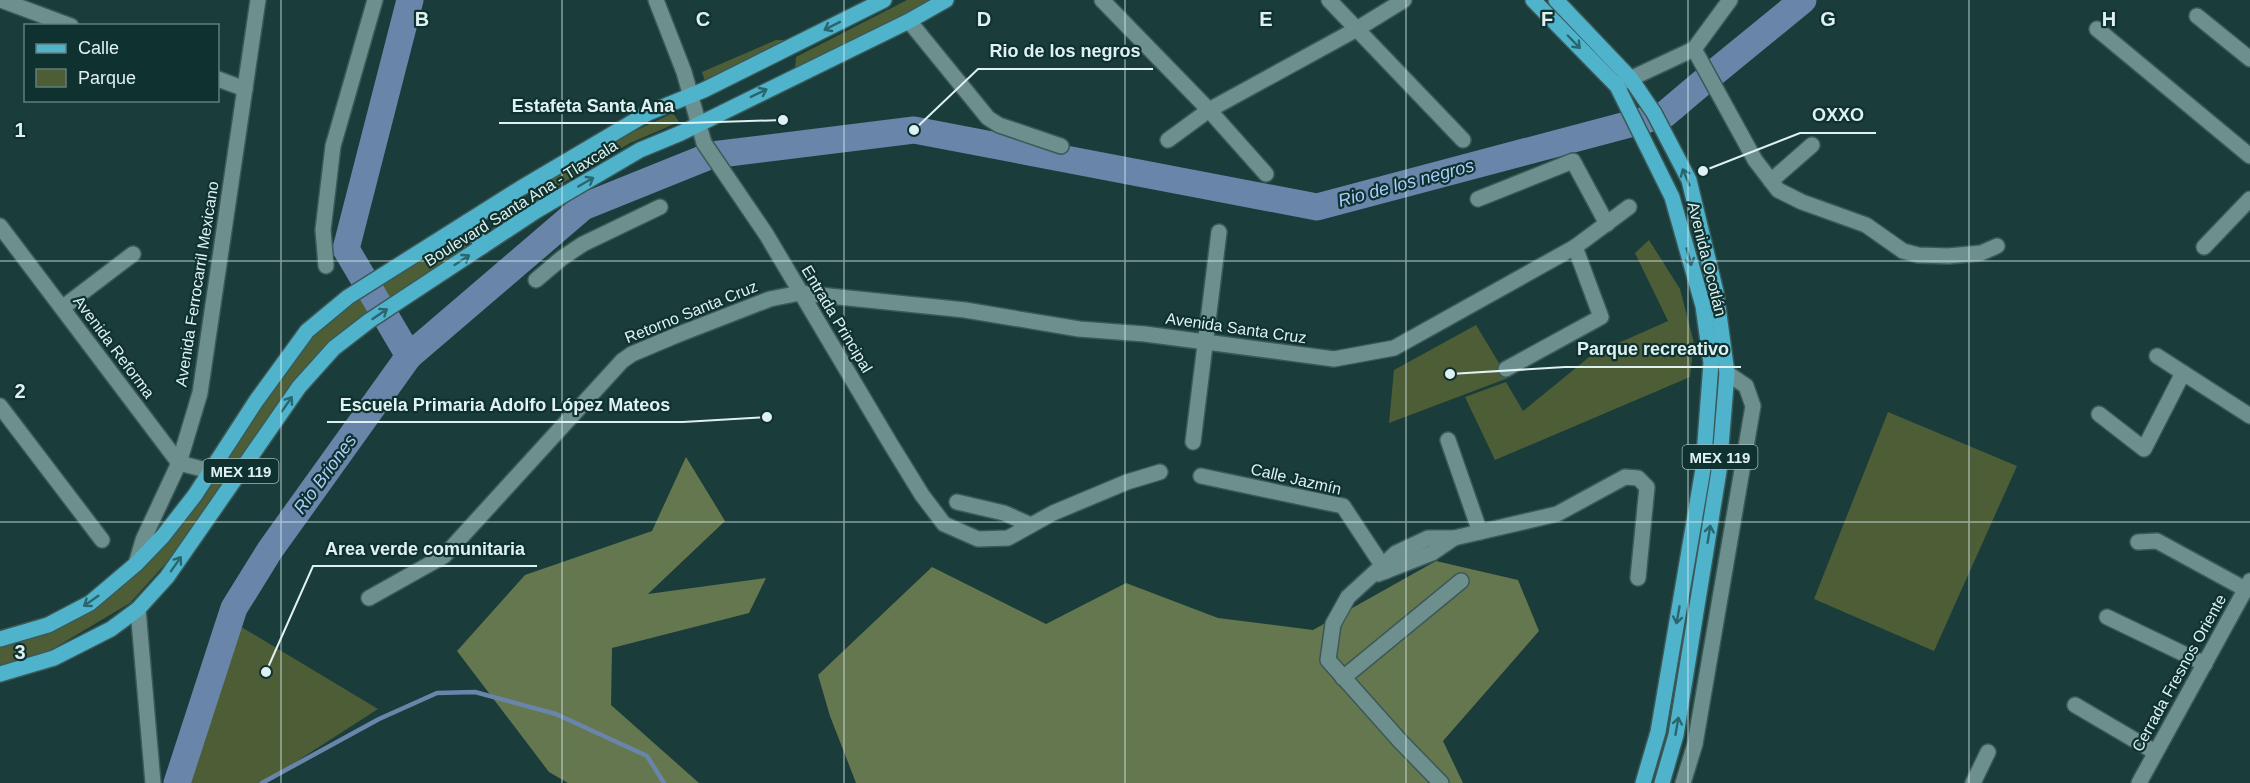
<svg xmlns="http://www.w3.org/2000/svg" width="2250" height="783" font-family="Arial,sans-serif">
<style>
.green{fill:#4d5e37}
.forest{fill:#65774e}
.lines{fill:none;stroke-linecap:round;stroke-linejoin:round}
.stream{stroke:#6a85aa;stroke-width:4.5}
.river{stroke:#6a85aa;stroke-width:27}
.minor-casing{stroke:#3a5958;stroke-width:18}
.major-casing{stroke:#3a5958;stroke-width:18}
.minor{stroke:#6d908e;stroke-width:15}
.major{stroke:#50b3cc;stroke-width:15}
.oneway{stroke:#29666e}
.grid{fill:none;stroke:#dff1f0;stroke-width:1.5;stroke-opacity:0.55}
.labels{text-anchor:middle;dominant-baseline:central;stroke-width:4.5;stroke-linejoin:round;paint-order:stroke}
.shield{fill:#0f3230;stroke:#a1b8b6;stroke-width:1.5}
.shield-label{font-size:15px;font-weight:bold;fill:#dff1f0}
.street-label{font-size:16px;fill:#dff1f0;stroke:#0f3230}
.water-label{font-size:18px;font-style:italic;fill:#aacdfc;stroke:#0f3230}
.grid-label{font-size:20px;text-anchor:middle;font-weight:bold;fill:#dff1f0;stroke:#0f3230;stroke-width:4.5;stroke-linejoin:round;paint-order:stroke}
.leader{fill:none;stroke:#dff1f0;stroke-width:2}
.callout-dot{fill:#dff1f0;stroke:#0f3230;stroke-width:2}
.callout-label{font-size:18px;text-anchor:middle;font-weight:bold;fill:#dff1f0;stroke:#0f3230;stroke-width:4.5;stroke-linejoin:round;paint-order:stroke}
</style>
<rect width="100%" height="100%" fill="#1a3c3a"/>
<g class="green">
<polygon points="907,0 933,0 795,70 796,57"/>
<polygon points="776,40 794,40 706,84 702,72"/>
<polygon points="673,113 679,122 630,143 539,197 535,198 531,192 624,136"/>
<polygon points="467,223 481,246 347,335 194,532 130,603 51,650 0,666 0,644 123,582 290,356 351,301"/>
<polygon points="1649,240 1680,289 1694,343 1690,377 1495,460 1465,397 1506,382 1523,411 1599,349 1623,341 1668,321 1635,253"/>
<polygon points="1476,325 1508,378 1389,423 1394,370"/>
<polygon points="1888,412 2017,466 1934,651 1814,599"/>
<polygon points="233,622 378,709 263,783 178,783"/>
</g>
<g class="forest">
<polygon points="686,457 725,521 648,594 766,578 749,613 612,648 611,705 699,783 568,783 549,772 457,651 525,575 652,531"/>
<polygon points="1436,561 1518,580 1539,631 1443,741 1463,783 856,783 830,716 818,675 932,567 1046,624 1126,583 1218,618 1313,630"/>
</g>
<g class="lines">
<polyline class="stream" points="262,783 379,719 437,693 475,692 556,714 647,756 664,783"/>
<g class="river">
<polyline points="1715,72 1803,0"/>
<polyline points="409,356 583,207 712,155 914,130 1317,207 1664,115 1703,82"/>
<polyline points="177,783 234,608 270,550 409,356 346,249 410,0"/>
</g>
<defs>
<g id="minor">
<polyline points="1,0 71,26"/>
<polyline points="656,0 684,72 704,143 766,234 890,443 922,495 944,524 978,539 1008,538 1053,513 1127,482 1160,472"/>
<polyline points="1102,0 1209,110 1266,174"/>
<polyline points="1329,0 1463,140"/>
<polyline points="2197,16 2250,59"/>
<polyline points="909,21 988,118 999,125 1061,146"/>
<polyline points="2097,29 2250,156"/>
<polyline points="1694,49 1755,160 1778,190 1802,202 1866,225 1903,251 1918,255 1948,256 1981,253 1997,246"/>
<polyline points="218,79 245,89"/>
<polyline points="1619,84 1694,49 1730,0"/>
<polyline points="1168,140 1209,110 1357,29 1404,0"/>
<polyline points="1771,181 1812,145"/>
<polyline points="1478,199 1573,161 1607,224"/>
<polyline points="0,226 179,463 210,471"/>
<polyline points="2204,247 2250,199"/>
<polyline points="326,266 323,230 333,146 375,0"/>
<polyline points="536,280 562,258 583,244 660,207"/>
<polyline points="62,308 133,254"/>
<polyline points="2157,356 2250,416"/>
<polyline points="1506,369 1601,317 1575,247"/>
<polyline points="0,406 102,540"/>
<polyline points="2099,414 2144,449 2183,373"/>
<polyline points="1448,440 1480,532"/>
<polyline points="1193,442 1219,232"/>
<polyline points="1201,476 1343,506 1386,571"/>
<polyline points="957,502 1004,513 1031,525"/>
<polyline points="2138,542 2157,541 2245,589"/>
<polyline points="136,564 143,540 179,463 200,393 258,0"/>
<polyline points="1378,574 1432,553 1454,538"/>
<polyline points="369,598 444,556 622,361 632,354 677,335 770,299 800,293 965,310 1079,329 1145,334 1334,359 1394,348 1575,247 1629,207"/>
<polyline points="138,609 153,783"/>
<polyline points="2107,617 2205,664"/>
<polyline points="1343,678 1461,581"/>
<polyline points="2075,705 2155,752"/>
<polyline points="1441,783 1401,742 1328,660 1333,624 1348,597 1396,553 1428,538 1454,538 1557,514 1625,477 1638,478 1647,487 1638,578"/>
<polyline points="1683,783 1695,744 1753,406 1746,386 1727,373"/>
<polyline points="1973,783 1988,752"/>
<polyline points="2139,783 2250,581"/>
</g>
<g id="major">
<polyline points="1533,0 1617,86 1672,197 1703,306 1711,363 1703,469 1658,732 1643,783"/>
<polyline points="1556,0 1631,79 1654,113 1689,180 1716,292 1727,373 1719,471 1676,735 1662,783"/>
<polyline points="467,222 483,246"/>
<polyline points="0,639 48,625 90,603 136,564 163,536 195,495 256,401 307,331 348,297 521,188 648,113 704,90 884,0"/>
<polyline points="0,674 54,658 111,629 138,609 167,577 299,387 334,348 369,321 536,211 640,150 681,133 909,21 946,0"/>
</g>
</defs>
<use href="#minor" class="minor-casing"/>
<use href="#major" class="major-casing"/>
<use href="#minor" class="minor"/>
<use href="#major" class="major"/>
</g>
<defs><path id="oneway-shaft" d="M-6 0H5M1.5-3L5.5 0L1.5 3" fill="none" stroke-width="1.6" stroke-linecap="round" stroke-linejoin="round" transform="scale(1.5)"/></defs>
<g class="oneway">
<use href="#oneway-shaft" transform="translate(832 26) rotate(153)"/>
<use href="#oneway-shaft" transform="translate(1574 42) rotate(46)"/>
<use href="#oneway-shaft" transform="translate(759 93) rotate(-26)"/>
<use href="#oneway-shaft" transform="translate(1686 177) rotate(-113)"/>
<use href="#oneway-shaft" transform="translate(586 182) rotate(-30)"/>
<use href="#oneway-shaft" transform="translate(1689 257) rotate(74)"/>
<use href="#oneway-shaft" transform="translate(462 260) rotate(-33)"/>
<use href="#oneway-shaft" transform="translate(380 314) rotate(-34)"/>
<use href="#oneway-shaft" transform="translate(287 404) rotate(-55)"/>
<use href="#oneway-shaft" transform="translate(1709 534) rotate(-81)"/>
<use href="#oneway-shaft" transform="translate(176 564) rotate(-55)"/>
<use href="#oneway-shaft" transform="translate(91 601) rotate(145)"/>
<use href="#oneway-shaft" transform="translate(1678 615) rotate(100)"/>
<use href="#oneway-shaft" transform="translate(1677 726) rotate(-80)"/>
</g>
<path class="grid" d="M281 0V783M562 0V783M844 0V783M1125 0V783M1406 0V783M1688 0V783M1969 0V783M0 261H2250M0 522H2250"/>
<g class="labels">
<g class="shield">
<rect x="1682.5" y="445" width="75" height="24" rx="4.5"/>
<rect x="203.5" y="459" width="75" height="24" rx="4.5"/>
</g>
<g class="shield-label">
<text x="1720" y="457">MEX 119</text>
<text x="241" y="471">MEX 119</text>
</g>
<g class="street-label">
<text transform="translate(521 203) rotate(-32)">Boulevard Santa Ana - Tlaxcala</text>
<text transform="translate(1707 259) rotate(76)">Avenida Ocotlán</text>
<text transform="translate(197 284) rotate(-81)">Avenida Ferrocarril Mexicano</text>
<text transform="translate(691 312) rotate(-22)">Retorno Santa Cruz</text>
<text transform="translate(837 319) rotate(59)">Entrada Principal</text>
<text transform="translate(1236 328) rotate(8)">Avenida Santa Cruz</text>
<text transform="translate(114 347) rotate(53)">Avenida Reforma</text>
<text transform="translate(1296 479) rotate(13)">Calle Jazmín</text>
<text transform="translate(2179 673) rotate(-61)">Cerrada Fresnos Oriente</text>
</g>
<g class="water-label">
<text transform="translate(1406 183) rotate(-15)">Rio de los negros</text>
<text transform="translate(325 474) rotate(-54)">Rio Briones</text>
</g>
</g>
<g class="grid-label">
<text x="422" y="26">B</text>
<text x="703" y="26">C</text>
<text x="984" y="26">D</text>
<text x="1266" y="26">E</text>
<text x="1547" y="26">F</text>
<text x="1828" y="26">G</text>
<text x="2109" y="26">H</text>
<text x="20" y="137">1</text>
<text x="20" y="398">2</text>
<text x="20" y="659">3</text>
</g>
<path class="leader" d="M914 130L978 69H1153M783 120L687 123H499M1703 171L1800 133H1876M1450 374L1565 367H1741M767 417L683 422H327M266 672L313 566H537"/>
<g class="callout-dot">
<circle cx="914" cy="130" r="6"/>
<circle cx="783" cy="120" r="6"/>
<circle cx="1703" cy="171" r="6"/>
<circle cx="1450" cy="374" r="6"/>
<circle cx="767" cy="417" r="6"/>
<circle cx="266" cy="672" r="6"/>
</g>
<g class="callout-label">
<text x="1065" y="57">Rio de los negros</text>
<text x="593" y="112">Estafeta Santa Ana</text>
<text x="1838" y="121">OXXO</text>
<text x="1653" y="355">Parque recreativo</text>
<text x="505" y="411">Escuela Primaria Adolfo López Mateos</text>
<text x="425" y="555">Area verde comunitaria</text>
</g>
<rect x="24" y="24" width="195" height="78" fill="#0f3230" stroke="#627e7d" stroke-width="1.5"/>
<rect x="36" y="44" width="30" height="9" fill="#50b3cc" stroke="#627e7d" stroke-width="1.5"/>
<text x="78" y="54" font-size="18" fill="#dff1f0">Calle</text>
<rect x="36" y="69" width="30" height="18" fill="#4d5e37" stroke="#627e7d" stroke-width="1.5"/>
<text x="78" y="84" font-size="18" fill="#dff1f0">Parque</text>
</svg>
